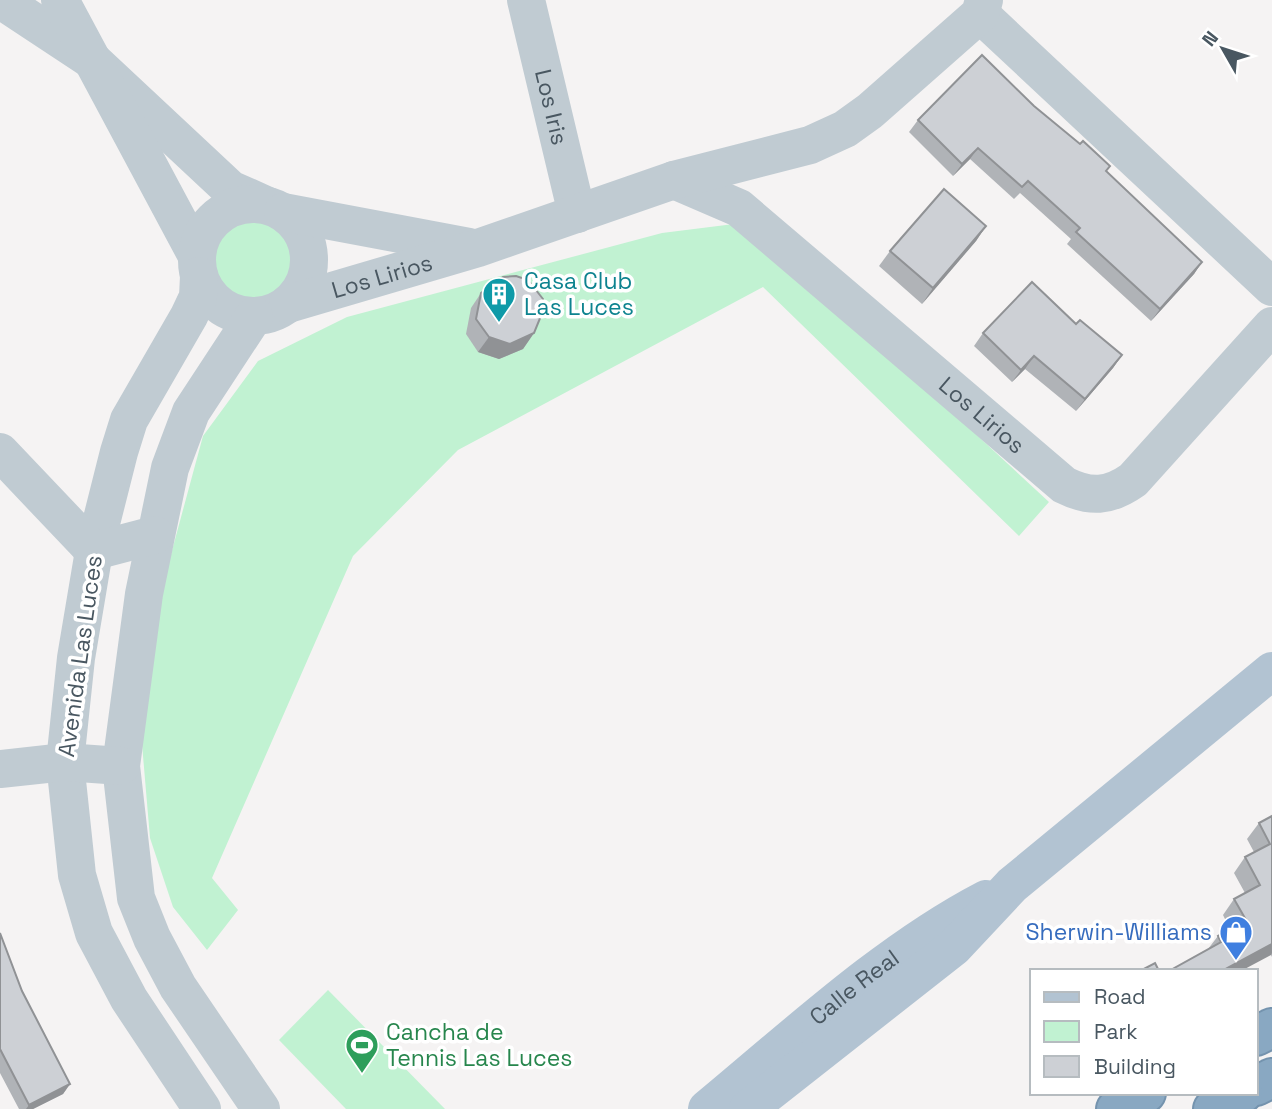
<svg xmlns="http://www.w3.org/2000/svg" width="1272" height="1109" font-family="'Space Grotesk',sans-serif">
<style>
.green{fill:#c1f2d2}
.lines{fill:none;stroke-linecap:round;stroke-linejoin:round}
.highway-casing{stroke:#7493ae;stroke-width:42}
.minor{stroke:#c0cbd2;stroke-width:38}
.major{stroke:#b2c3d2;stroke-width:38}
.highway{stroke:#89a8c2;stroke-width:38}
.wall{fill:#b0b3b7}
.shaded-wall{fill:#909295}
.building{fill:#cdd0d5;stroke:#909295;stroke-width:2}
.labels{text-anchor:middle;dominant-baseline:central;stroke-width:7;stroke-linejoin:round;paint-order:stroke}
.street-label{font-size:23px;fill:#495761;stroke:#fff}
.culture-label{font-size:23px;fill:#0d838f;stroke:#fff;text-anchor:start}
.shop-label{font-size:23px;fill:#366cbe;stroke:#fff;text-anchor:end}
.leisure-label{font-size:23px;fill:#27864d;stroke:#fff;text-anchor:start}
</style>
<rect width="100%" height="100%" fill="#f5f3f3"/>
<g class="green">
<circle cx="257" cy="260" r="42"/>
<polygon points="734,224 787,259 1049,502 1019,536 763,287 458,450 353,556 212,878 238,910 207,950 173,907 150,838 142,744 164,580 203,436 258,361 347,317 662,233"/>
<polygon points="328,990 445,1109 346,1109 279,1040"/>
</g>
<g class="lines">
<defs>
<g id="highway">
<polyline points="1256,1036 1272,1028"/>
<polyline points="1256,1086 1272,1078"/>
<polyline points="1116,1109 1146,1093"/>
<polyline points="1213,1109 1243,1093"/>
</g>
</defs>
<use href="#highway" class="highway-casing"/>
<g class="minor">
<polyline points="1,0 93,61 230,189 266,205"/>
<polyline points="60,0 197,256"/>
<path id="s1" d="M526 0 577 214"/>
<polyline points="980,14 1272,287"/>
<path id="s2" d="M674 180 739 208 1064 485C1090 498 1109 497 1133 480L1272 326"/>
<circle cx="253" cy="260" r="56"/>
<polyline points="283,212 469,247"/>
<polyline points="199,276 198,297 189,316 129,420 119,452 94,551 76,658 65,762 77,875 94,933 129,999 202,1109"/>
<path id="s3" d="M288 304 478 248 674 180 810 145 845 129 870 111 980 14 984 0"/>
<polyline points="254,316 191,412 170,468 144,594 121,766 136,898 152,938 178,987 261,1109"/>
<polyline points="0,452 94,551 155,535"/>
<polyline points="0,769 65,762 121,766"/>
</g>
<g class="major">
<path id="s4" d="M707 1109C794 1037 886 951 986 899"/>
<polyline points="748,1109 954,947 1012,885 1272,671"/>
</g>
<use href="#highway" class="highway"/>
</g>
<g class="wall">
<polygon points="1034,106 1106,172 1202,262 1194,274 1151,321 1067,244 1071,239 1020,193 1014,199 970,159 953,176 909,132 918,120"/>
<polygon points="986,226 976,241 922,304 879,266 890,251"/>
<polygon points="481,293 534,333 523,349 499,359 478,352 466,334 471,308"/>
<polygon points="1076,324 1122,355 1113,368 1076,411 1025,369 1012,382 974,346 983,333"/>
<polygon points="1272,816 1272,957 1271,955 1208,949 1218,936 1230,929 1223,915 1234,899 1245,893 1234,873 1245,857 1254,852 1247,839 1259,823"/>
<polygon points="0,933 22,991 70,1084 63,1094 33,1109 19,1109 0,1073"/>
</g>
<g class="shaded-wall">
<polygon points="978,148 970,159 953,176 962,164"/>
<polygon points="986,226 976,241 922,304 933,288"/>
<polygon points="1202,262 1194,274 1151,321 1160,309"/>
<polygon points="534,333 523,349 499,359 478,352 489,337"/>
<polygon points="1122,355 1113,368 1076,411 1085,399"/>
<polygon points="1034,356 1025,369 1012,382 1021,370"/>
<polygon points="1272,944 1272,953 1271,955 1241,971 1222,971"/>
<polygon points="70,1084 63,1094 33,1109 26,1109 29,1105"/>
</g>
<g class="building">
<polygon points="982,55 1034,106 1080,144 1083,141 1110,166 1106,171 1202,262 1160,309 1076,232 1080,228 1028,181 1022,187 978,148 962,164 918,120"/>
<polygon points="944,189 986,226 933,288 890,251"/>
<polygon points="516,276 528,280 543,299 543,311 534,333 510,344 489,337 476,319 481,293 503,277"/>
<polygon points="1032,282 1076,324 1080,320 1122,355 1085,399 1034,356 1021,370 983,333"/>
<polygon points="1272,816 1272,944 1222,971 1169,971 1221,942 1218,936 1246,920 1234,899 1260,885 1245,857 1270,844 1259,823"/>
<polygon points="0,933 22,991 70,1084 29,1105 0,1049"/>
<polygon points="1155,963 1159,971 1140,971"/>
</g>
<defs>
<symbol id="building-pin" viewBox="-11 -11 22 30"><path d="M0 17L-7.5 6A9.5 9.5 0 1 1 7.5 6Z" fill="#0f9aa8" stroke="#fff"/><path d="M-4-6H4V6H1V3H-1V6H-4ZM-2.5-4.3h1.7v1.8h-1.7ZM.8-4.3h1.7v1.8H.8ZM-2.5-1h1.7V.8h-1.7ZM.8-1h1.7V.8H.8Z" fill="#fff"/></symbol>
<symbol id="shop-pin" viewBox="-11 -11 22 30"><path d="M0 17L-7.5 6A9.5 9.5 0 1 1 7.5 6Z" fill="#3f7fe0" stroke="#fff"/><path d="M-5-2.5h2.3a2.7 3.5 0 0 1 5.4 0H5L5.5 6h-11ZM-1.5-2.5h3a1.5 2.3 0 0 0-3 0Z" fill="#fff"/></symbol>
<symbol id="stadium-pin" viewBox="-11 -11 22 30"><path d="M0 17L-7.5 6A9.5 9.5 0 1 1 7.5 6Z" fill="#2e9e5b" stroke="#fff"/><path d="M0-5a6.5 5 0 1 0 0 10a6.5 5 0 1 0 0-10ZM-3.5-1.8h7v3.6h-7Z" fill="#fff"/></symbol>
</defs>
<g fill-rule="evenodd">
<use href="#building-pin" x="480" y="275" width="38" height="52"/>
<use href="#shop-pin" x="1217" y="913" width="38" height="52"/>
<use href="#stadium-pin" x="343" y="1026" width="38" height="52"/>
</g>
<g class="labels">
<g class="street-label">
<text stroke="none"><textPath href="#s1" startOffset="110">Los Iris</textPath></text>
<text stroke="none"><textPath href="#s3" startOffset="98">Los Lirios</textPath></text>
<text stroke="none"><textPath href="#s2" startOffset="390">Los Lirios</textPath></text>
<text transform="translate(80 656) rotate(-82)">Avenida Las Luces</text>
<text stroke="none"><textPath href="#s4" startOffset="191">Calle Real</textPath></text>
</g>
<g class="culture-label">
<text x="524" y="281">Casa Club<tspan x="524" dy="26">Las Luces</tspan></text>
</g>
<g class="shop-label">
<text x="1212" y="932">Sherwin-Williams</text>
</g>
<g class="leisure-label">
<text x="386" y="1032">Cancha de<tspan x="386" dy="26">Tennis Las Luces</tspan></text>
</g>
</g>
<rect x="1030" y="969" width="228" height="126" fill="#ffffff" stroke="#b6bcc0" stroke-width="2"/>
<rect x="1044" y="992" width="35" height="10" fill="#b2c3d2" stroke="#b6bcc0" stroke-width="2"/>
<text x="1094" y="1004" font-size="21" fill="#495761">Road</text>
<rect x="1044" y="1021" width="35" height="21" fill="#c1f2d2" stroke="#b6bcc0" stroke-width="2"/>
<text x="1094" y="1039" font-size="21" fill="#495761">Park</text>
<rect x="1044" y="1056" width="35" height="21" fill="#cdd0d5" stroke="#b6bcc0" stroke-width="2"/>
<text x="1094" y="1074" font-size="21" fill="#495761">Building</text>
<g transform="translate(1223 49) rotate(309)" stroke="#ffffff" stroke-width="5" paint-order="stroke">
<path d="M0-5L12 26L0 18L-12 26Z" fill="#495761"/>
<text y="-10" font-size="19" font-weight="bold" text-anchor="middle" fill="#495761">N</text>
</g>
</svg>
